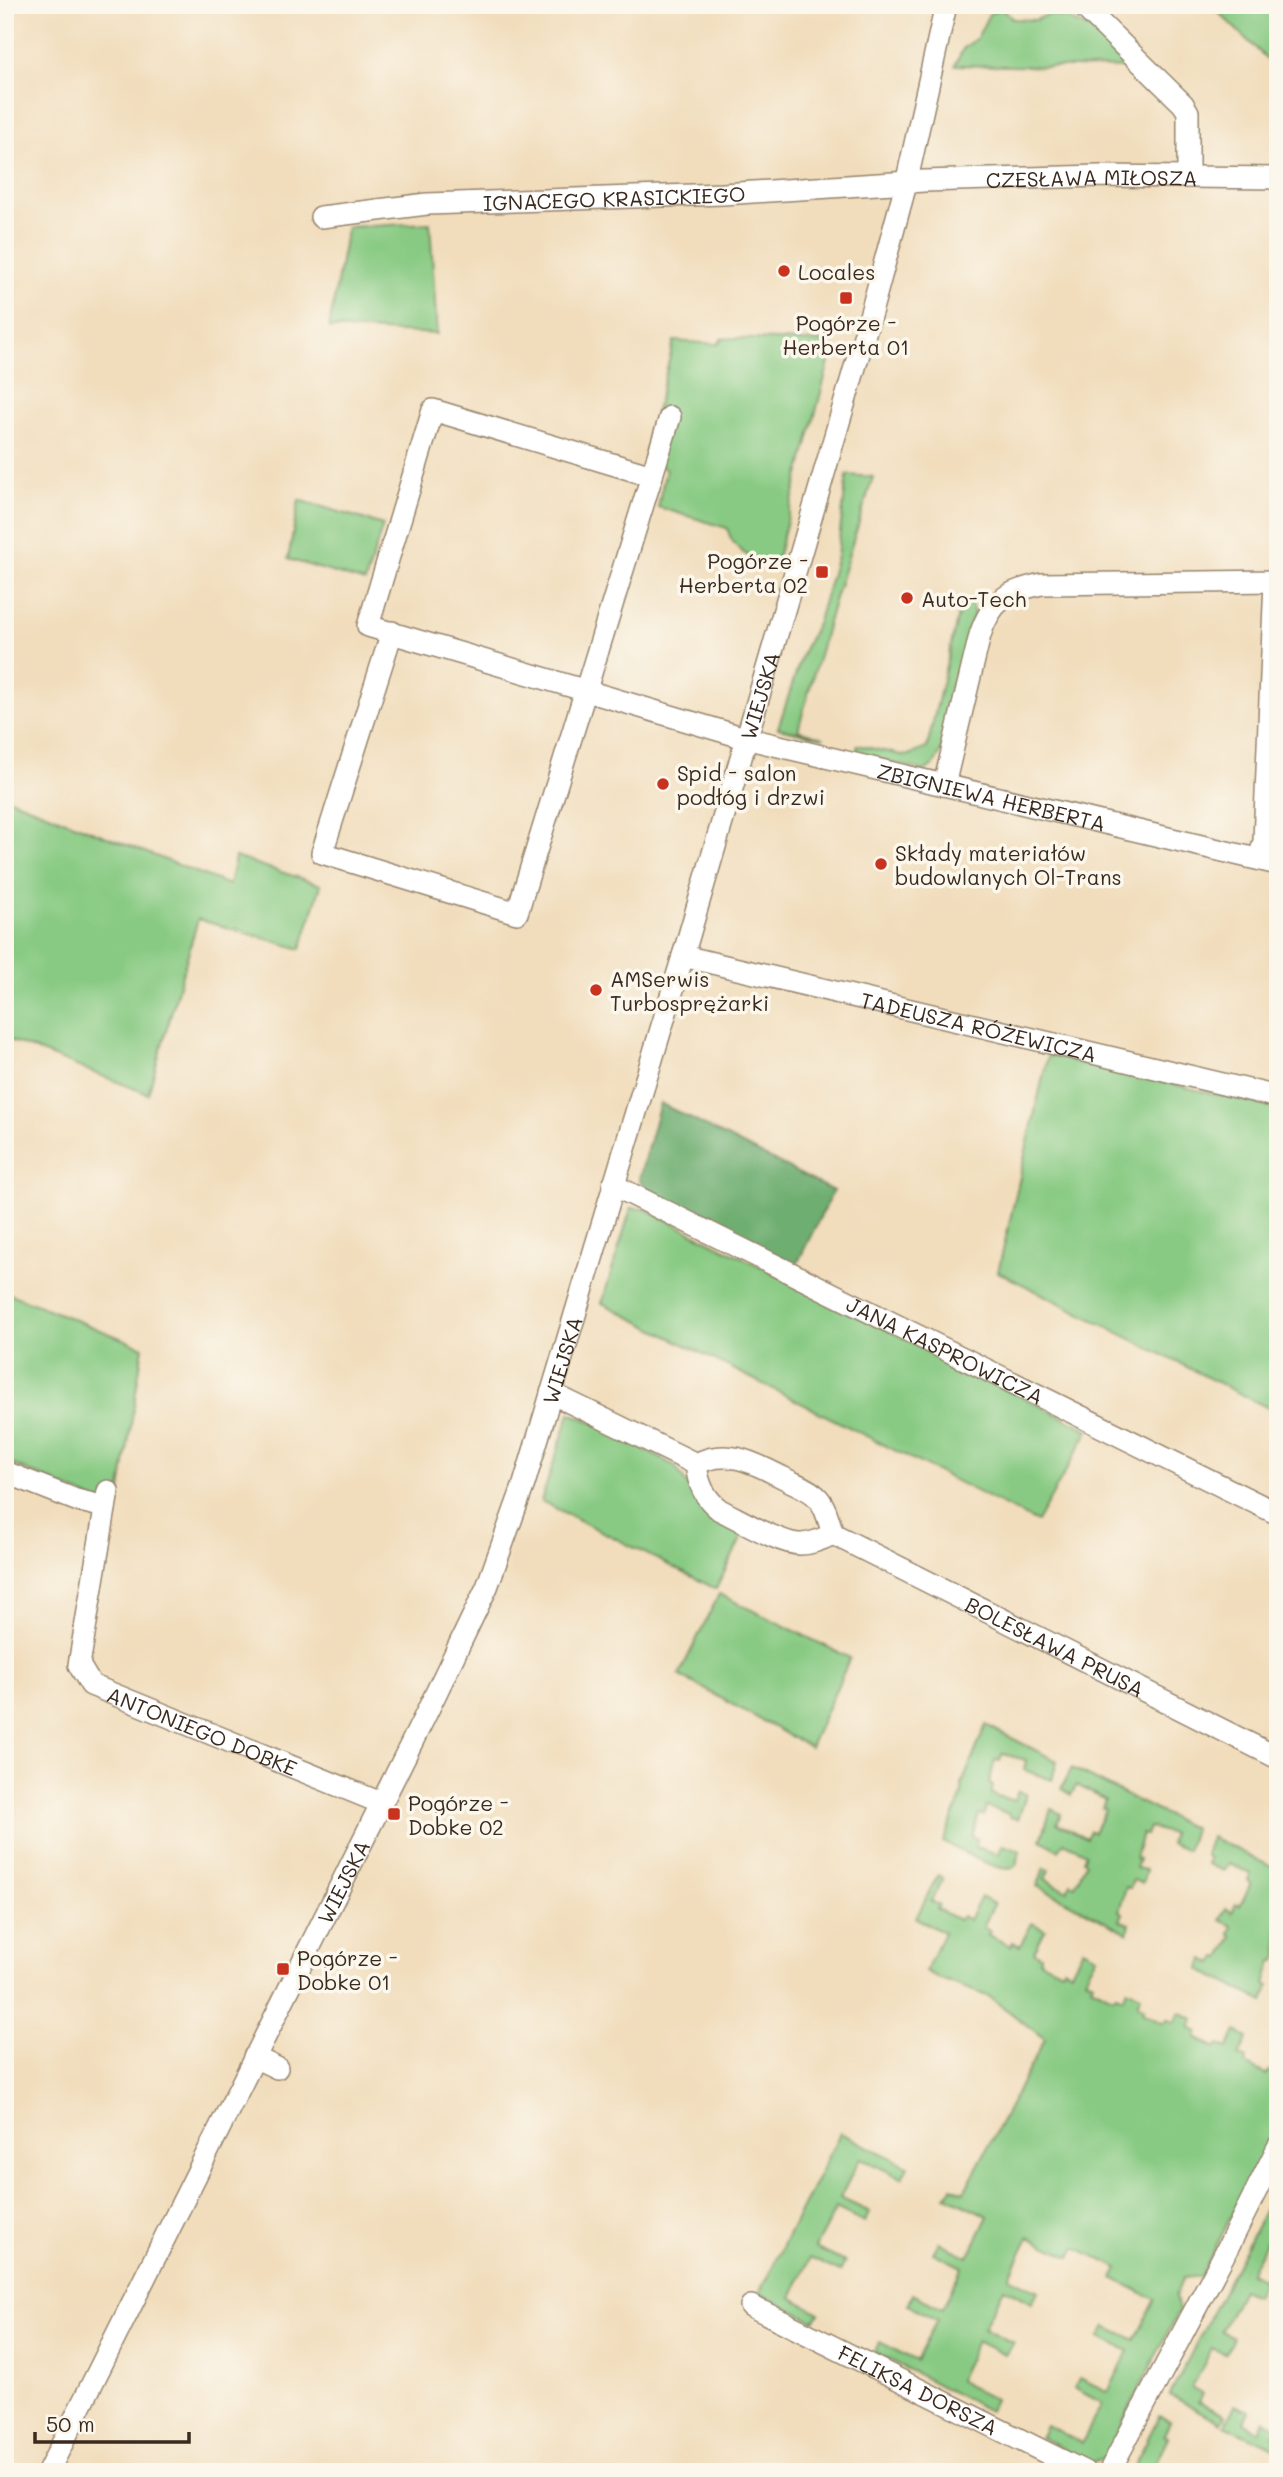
<svg xmlns="http://www.w3.org/2000/svg" width="1283" height="2477" font-family="Mali,sans-serif">
<style>
.green{fill:#88ca83;stroke:#627a50;stroke-width:2}
.forest{fill:#6eae71;stroke:#546c48;stroke-width:2}
.lines{fill:none;stroke-linecap:round;stroke-linejoin:round}
.minor-casing{stroke:#96846d;stroke-width:24}
.minor{stroke:#fff;stroke-width:21}
.poi-dot{fill:#c8321e;stroke:#fbf7ec;stroke-width:2.5}
.labels{text-anchor:middle;dominant-baseline:central;stroke-width:7;stroke-linejoin:round;paint-order:stroke}
.street-label{font-size:21px;fill:#3b2a1e;stroke:#fbf7ec}
.poi-label{font-size:21px;fill:#3b2a1e;stroke:#fbf7ec;text-anchor:start}
</style>
<rect width="100%" height="100%" fill="#fbf7ec"/>
<filter id="ink" filterUnits="userSpaceOnUse"><feTurbulence type="fractalNoise" baseFrequency=".0143" numOctaves="2"/><feDisplacementMap in="SourceGraphic" scale="14" xChannelSelector="R" yChannelSelector="G"/><feConvolveMatrix kernelMatrix="1 2 1 2 8 2 1 2 1" color-interpolation-filters="sRGB"/></filter>
<filter id="wash" filterUnits="userSpaceOnUse"><feTurbulence type="fractalNoise" baseFrequency=".00686" numOctaves="4" result="noise"/><feDisplacementMap in="SourceGraphic" scale="28" xChannelSelector="R" yChannelSelector="G"/><feGaussianBlur stdDeviation="1.57" result="paint"/><feColorMatrix in="noise" values="0 0 0 0 0 0 0 0 0 0 0 0 0 0 0 0 0 1.4 0 .05"/><feComposite in="paint" operator="in"/></filter>
<g filter="url(#wash)">
<rect width="100%" height="100%" fill="#f1ddbc"/>
<g class="green">
<polygon points="1211,5 1278,5 1278,52 1269,61"/>
<polygon points="1001,8 1013,19 1035,20 1050,14 1066,18 1093,30 1130,68 955,65 963,49 977,38 989,14"/>
<polygon points="430,223 437,334 329,328 347,227"/>
<path d="M722 338 825 342 833 347 776 562C751 561 734 552 727 528L658 507 666 469 649 461 645 454 674 341 718 344Z"/>
<polygon points="847,475 873,477 833,605 798,730 824,738 778,728 803,652 818,621 837,556"/>
<polygon points="299,500 383,525 365,582 288,559"/>
<polygon points="961,602 970,602 974,613 940,754 934,764 925,771 857,754 857,745 906,756 927,748"/>
<polygon points="5,797 229,885 235,857 321,885 301,949 198,919 148,1094 5,1038"/>
<polygon points="1048,1055 1278,1109 1278,1413 998,1272"/>
<polygon points="631,1208 645,1209 1089,1430 1037,1522 602,1303"/>
<polygon points="5,1292 143,1347 119,1503 106,1503 92,1499 5,1461"/>
<polygon points="570,1413 595,1423 675,1466 706,1515 718,1523 744,1533 716,1589 541,1501"/>
<polygon points="719,1594 850,1658 810,1747 679,1675"/>
<path d="M986 1725 1057 1761 1052 1780 1024 1770 1026 1760 1002 1754 1000 1761 995 1760 989 1784 993 1786 991 1794 1014 1801 1018 1791 1026 1794 1018 1819 1010 1817V1814L986 1807 984 1815 979 1814 972 1837 977 1839 975 1847 999 1854 1002 1845 1020 1850C1019 1855 1018 1862 1015 1866 1005 1878 956 1847 943 1842L962 1794V1784Z"/>
<polygon points="1072,1768 1194,1829 1187,1850 1170,1844 1172,1834 1149,1827 1146,1835 1142,1834 1135,1858 1139,1859 1136,1868 1146,1870 1142,1883 1133,1880 1130,1888 1126,1887 1119,1911 1123,1913 1120,1921 1130,1924 1128,1933 1037,1886 1045,1868 1049,1870 1045,1879 1067,1891 1071,1883 1075,1885 1086,1863 1083,1860 1086,1853 1064,1842 1059,1850 1041,1840 1051,1809 1061,1814 1057,1823 1086,1838 1090,1831 1094,1832 1105,1810 1102,1808 1105,1800 1077,1785 1071,1795 1061,1789"/>
<polygon points="1211,1837 1278,1870 1278,1955 1276,1961 1272,1961 1265,1984 1269,1986 1264,2002 1199,1969 1204,1959 1213,1964 1217,1957 1221,1958 1232,1936 1229,1934 1232,1926 1220,1920 1226,1908 1232,1912 1236,1904 1240,1906 1251,1883 1248,1881 1251,1874 1229,1863 1224,1871 1207,1864 1209,1858 1205,1855"/>
<polygon points="938,1875 943,1878 931,1901 939,1905 937,1909 959,1920 962,1916 969,1920 981,1897 994,1904 983,1927 990,1931 988,1935 1011,1946 1013,1942 1020,1946 1032,1923 1045,1930 1034,1952 1041,1956 1040,1961 1062,1971 1064,1968 1071,1972 1083,1949 1097,1956 1085,1978 1093,1982 1091,1986 1113,1997 1116,1994 1123,1997 1127,1989 1141,1995 1137,2004 1144,2008 1142,2012 1164,2023 1167,2019 1174,2023 1180,2012 1194,2019 1190,2028 1198,2032 1196,2038 1216,2048 1219,2044 1228,2048 1236,2031 1248,2037 1239,2056 1247,2059 1245,2064 1267,2075 1269,2071 1276,2075 1278,2073 1278,2124 1201,2276 1183,2278 1175,2296 1179,2310 1105,2457 1090,2463 1040,2437 1046,2425 1082,2443 1102,2403 1074,2388 1080,2378 1108,2392 1129,2351 1100,2337 1106,2326 1135,2340 1155,2299 1113,2278 1118,2268 1076,2247 1071,2257 1029,2237 1009,2277 1038,2291 1032,2303 1004,2288 983,2328 1013,2343 1005,2355 977,2341 958,2380 994,2400 989,2411 874,2352 880,2342 916,2361 937,2320 908,2305 913,2294 942,2309 962,2267 933,2253 939,2242 968,2257 988,2216 946,2196 952,2187 964,2192 1045,2039 990,1997 938,1978 925,1971 944,1933 916,1918"/>
<polygon points="840,2133 908,2166 902,2178 860,2158 840,2198 870,2212 864,2222 836,2208 815,2248 845,2262 840,2272 810,2258 791,2297 819,2313 814,2321 759,2293"/>
<polygon points="1278,2184 1278,2236 1271,2233 1250,2273 1263,2280 1255,2296 1242,2290 1221,2331 1233,2337 1225,2354 1212,2348 1192,2388 1202,2394 1198,2402 1225,2416 1221,2423 1170,2395"/>
<polygon points="1235,2405 1249,2411 1244,2422 1259,2431 1264,2420 1278,2427 1272,2437 1278,2440 1278,2450 1225,2425"/>
<polygon points="1159,2416 1170,2421 1164,2435 1168,2437 1151,2472 1131,2472"/>
</g>
<polygon class="forest" points="660,1103 833,1191 796,1266 655,1194 643,1185 639,1179"/>
</g>
<g filter="url(#ink)">
<g class="lines">
<defs>
<g id="minor">
<polyline points="1082,5 1183,104 1188,112 1188,177"/>
<path id="s1" d="M321 217 427 204 723 194 924 181 1100 176 1278 178"/>
<path id="s2" d="M652 476 433 410 368 626 745 738 1278 864"/>
<polyline points="392,632 322,853 517,913 670,417"/>
<path d="M944 785 980 635C991 600 1008 591 1042 584L1278 581"/>
<polyline points="1259,859 1264,841 1275,581"/>
<path id="s3" d="M683 956 1278 1097"/>
<path id="s4" d="M613 1185 1278 1514"/>
<path id="s5" d="M551 1393 696 1464C698 1483 704 1498 720 1510 739 1519 782 1545 801 1544 812 1544 823 1539 833 1534L1278 1758"/>
<path d="M696 1464C728 1447 755 1464 784 1478 795 1484 810 1489 818 1498 826 1507 829 1522 833 1534"/>
<polyline points="5,1472 76,1500 105,1507"/>
<path id="s6" d="M108 1491 79 1665 91 1685 381 1803"/>
<polyline points="254,2057 277,2068"/>
<path id="s7" d="M751 2306 1085 2472"/>
<path id="s8" d="M48 2472 426 1714 487 1587 524 1484 683 956 872 309 906 184 946 5"/>
<polyline points="1109,2472 1224,2255 1278,2147"/>
</g>
</defs>
<use href="#minor" class="minor-casing"/>
<use href="#minor" class="minor"/>
</g>
</g>
<g class="poi-dot">
<circle cx="784" cy="271" r="7"/>
<rect x="839" y="291" width="14" height="14" rx="3.5"/>
<rect x="815" y="565" width="14" height="14" rx="3.5"/>
<circle cx="907" cy="598" r="7"/>
<circle cx="663" cy="784" r="7"/>
<circle cx="881" cy="864" r="7"/>
<circle cx="596" cy="990" r="7"/>
<rect x="387" y="1807" width="14" height="14" rx="3.5"/>
<rect x="276" y="1962" width="14" height="14" rx="3.5"/>
</g>
<g class="labels">
<g class="street-label">
<text stroke="none"><textPath href="#s1" startOffset="772">CZESŁAWA MIŁOSZA</textPath></text>
<text stroke="none"><textPath href="#s1" startOffset="294">IGNACEGO KRASICKIEGO</textPath></text>
<text stroke="none"><textPath href="#s8" startOffset="1920">WIEJSKA</textPath></text>
<text stroke="none"><textPath href="#s2" startOffset="1101">ZBIGNIEWA HERBERTA</textPath></text>
<text stroke="none"><textPath href="#s3" startOffset="304">TADEUSZA RÓŻEWICZA</textPath></text>
<text stroke="none"><textPath href="#s4" startOffset="371">JANA KASPROWICZA</textPath></text>
<text stroke="none"><textPath href="#s8" startOffset="1227">WIEJSKA</textPath></text>
<text stroke="none"><textPath href="#s5" startOffset="586">BOLESŁAWA PRUSA</textPath></text>
<text stroke="none"><textPath href="#s6" startOffset="320">ANTONIEGO DOBKE</textPath></text>
<text stroke="none"><textPath href="#s8" startOffset="660">WIEJSKA</textPath></text>
<text stroke="none"><textPath href="#s7" startOffset="187">FELIKSA DORSZA</textPath></text>
</g>
<g class="poi-label">
<text x="798" y="271">Locales</text>
<text x="846" y="322" text-anchor="middle">Pogórze -<tspan x="846" dy="24">Herberta 01</tspan></text>
<text x="808" y="560" text-anchor="end">Pogórze -<tspan x="808" dy="24">Herberta 02</tspan></text>
<text x="921" y="598">Auto-Tech</text>
<text x="677" y="772">Spid - salon<tspan x="677" dy="24">podłóg i drzwi</tspan></text>
<text x="895" y="852">Składy materiałów<tspan x="895" dy="24">budowlanych Ol-Trans</tspan></text>
<text x="610" y="978">AMSerwis<tspan x="610" dy="24">Turbosprężarki</tspan></text>
<text x="408" y="1802">Pogórze -<tspan x="408" dy="24">Dobke 02</tspan></text>
<text x="297" y="1957">Pogórze -<tspan x="297" dy="24">Dobke 01</tspan></text>
</g>
</g>
<rect width="1283" height="2477" fill="none" stroke="#fbf7ec" stroke-width="28"/>
<path d="M35 2432v10h154v-10" fill="none" stroke="#3b2a1e" stroke-width="3.5"/>
<text x="46" y="2432" font-size="21" fill="#3b2a1e" stroke="#fbf7ec" stroke-width="5" paint-order="stroke">50 m</text>
</svg>
